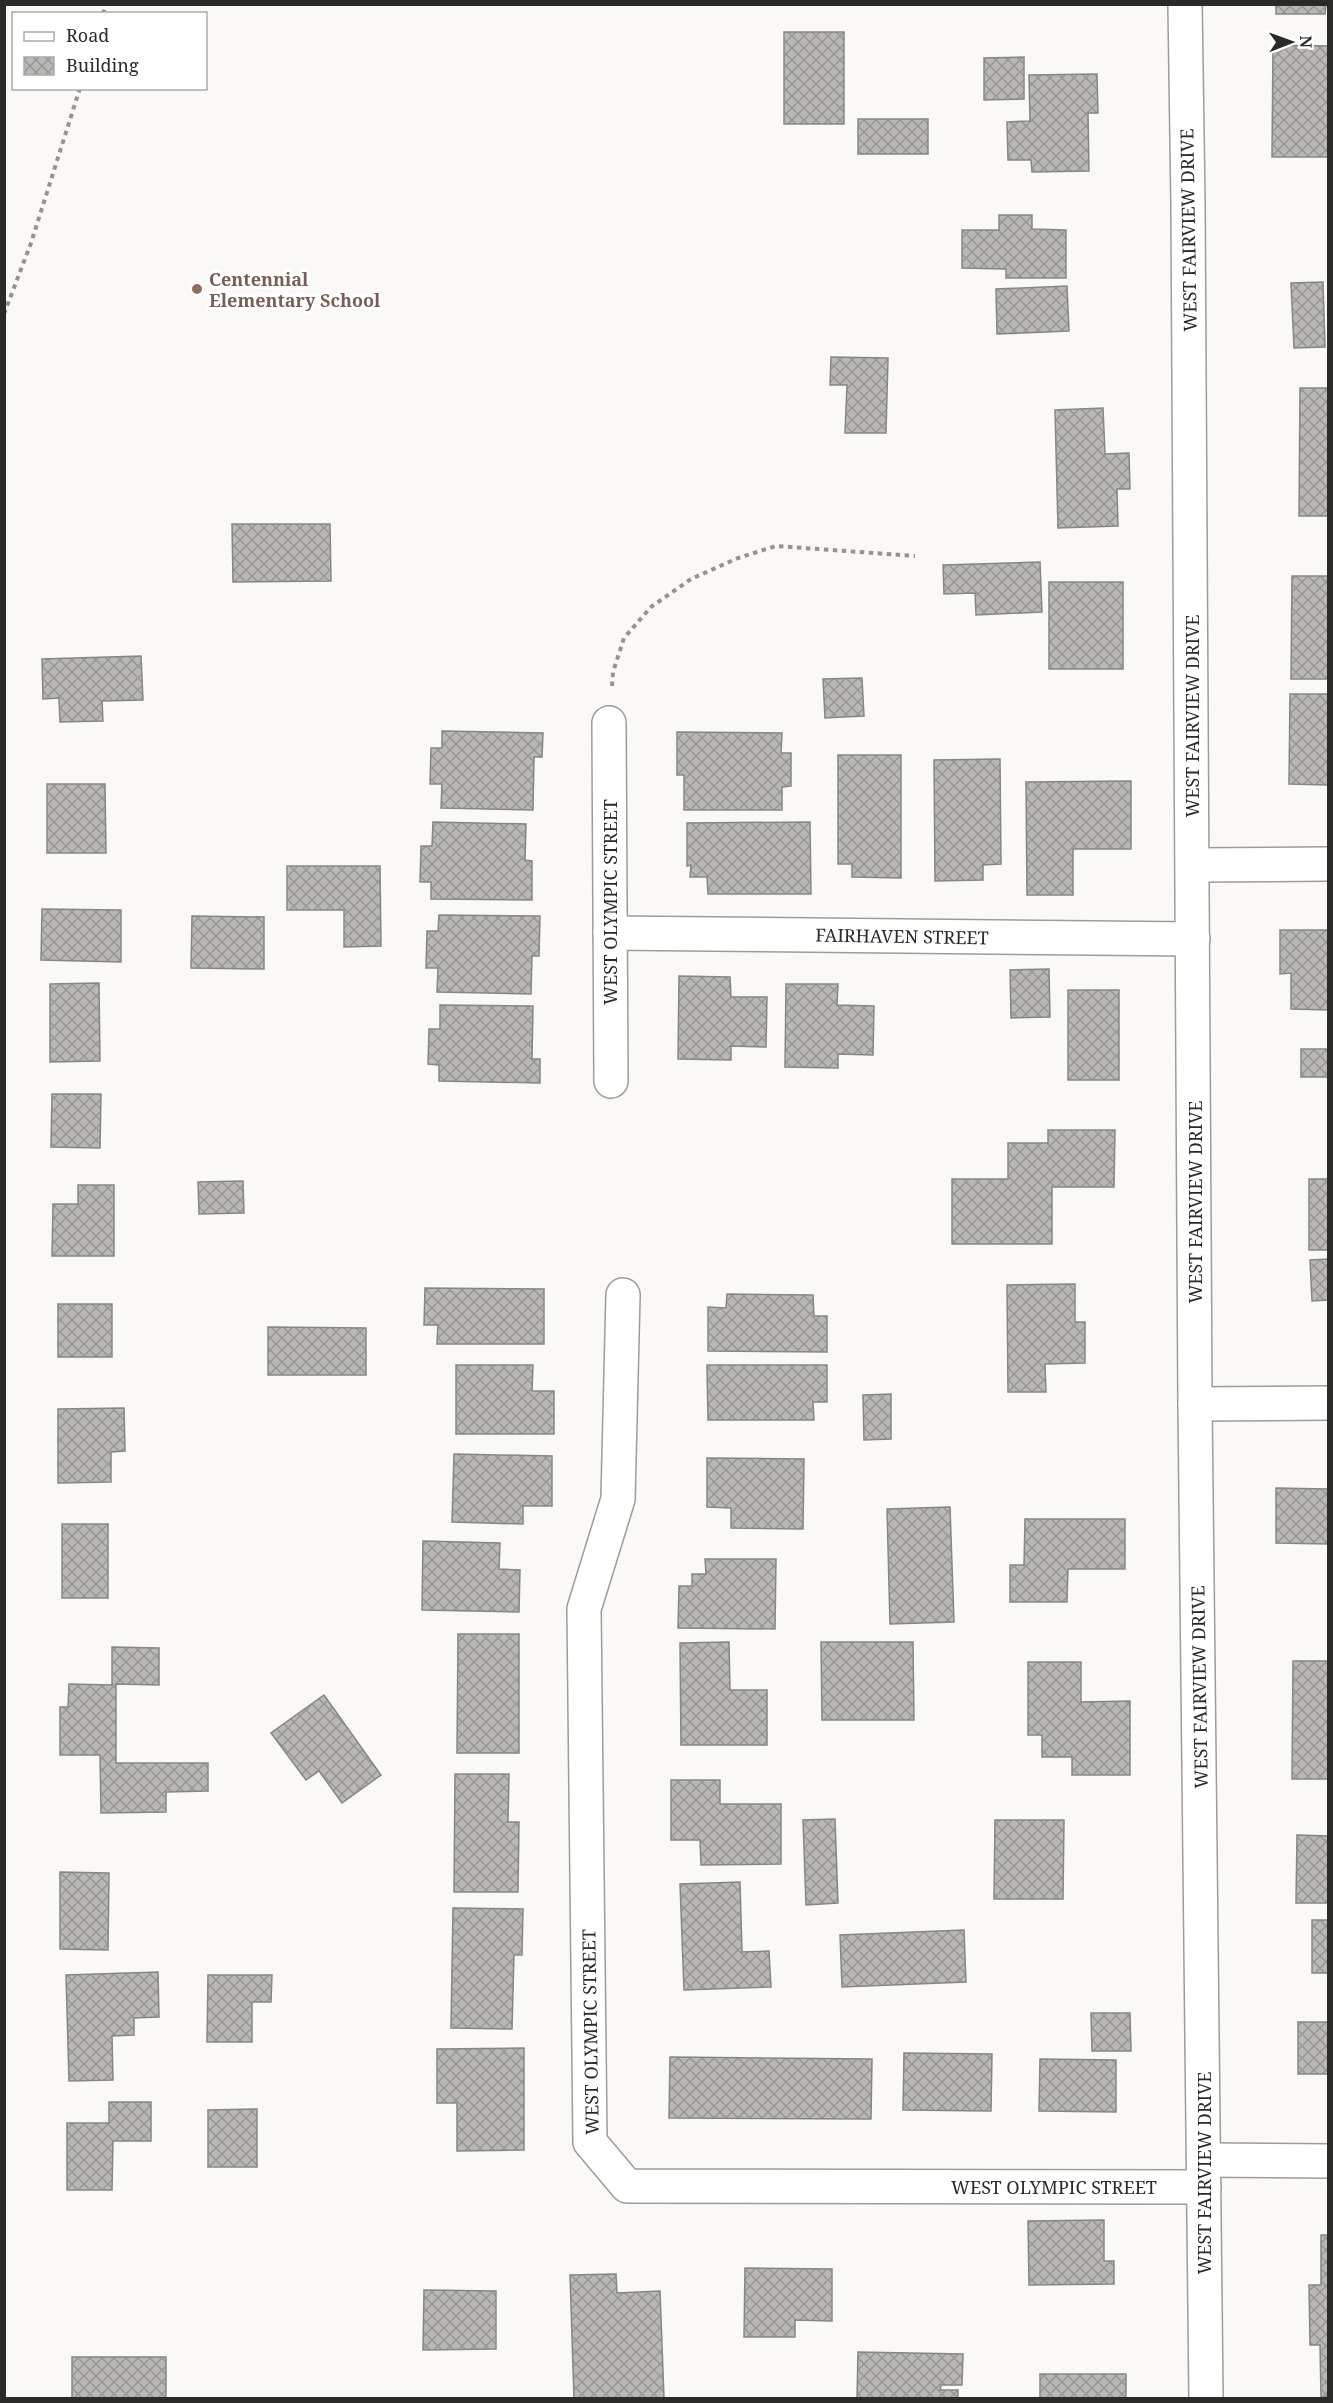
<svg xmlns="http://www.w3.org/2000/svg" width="1333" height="2403" font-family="'Noto Serif',serif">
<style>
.building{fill:url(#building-cross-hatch);stroke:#868683;stroke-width:1.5}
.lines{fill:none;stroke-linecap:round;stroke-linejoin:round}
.minor-casing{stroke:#9d9c99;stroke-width:36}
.path{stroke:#949391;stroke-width:4;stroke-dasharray:4.5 4.5;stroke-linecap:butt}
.minor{stroke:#fff;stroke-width:33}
.education-dot{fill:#8d6e63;stroke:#fff;stroke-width:2}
.labels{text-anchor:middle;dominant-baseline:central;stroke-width:6;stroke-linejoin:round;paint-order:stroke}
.street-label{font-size:18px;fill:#2a2a29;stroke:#fff}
.education-label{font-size:18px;font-weight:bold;fill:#785e54;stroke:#fff;text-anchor:start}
</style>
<defs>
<pattern id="building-cross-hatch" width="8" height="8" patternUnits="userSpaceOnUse" patternTransform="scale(1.5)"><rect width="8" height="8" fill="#b9b8b5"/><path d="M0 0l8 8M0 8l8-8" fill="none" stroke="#979693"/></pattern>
</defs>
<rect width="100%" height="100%" fill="#faf9f6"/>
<g class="building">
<polygon points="1276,4 1326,4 1325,14 1276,14"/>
<rect x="784" y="32" width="60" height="92"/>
<polygon points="1273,45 1328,46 1328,157 1272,157"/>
<polygon points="1024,57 1024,99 984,100 984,58"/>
<polygon points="1097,74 1098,113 1088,113 1089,171 1032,172 1031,160 1008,160 1007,122 1030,121 1029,75"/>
<rect x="858" y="119" width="70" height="35"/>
<polygon points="999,215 1032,215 1032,229 1066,230 1066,278 1006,278 1006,269 962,268 962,230 999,230"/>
<polygon points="1323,282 1325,347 1294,348 1291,283"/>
<polygon points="1067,286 1069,331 997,334 996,289"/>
<polygon points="831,357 888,358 886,433 845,433 847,385 830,385"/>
<polygon points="1300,388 1328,388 1328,516 1299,516"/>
<polygon points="1103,408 1105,454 1129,453 1130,489 1117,489 1118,526 1058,528 1055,410"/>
<polygon points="232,524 330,524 331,581 233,582"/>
<polygon points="1040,562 1042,612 976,615 975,593 944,594 943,565"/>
<polygon points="1292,576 1328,576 1328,679 1291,679"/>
<rect x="1049" y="582" width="74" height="87"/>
<polygon points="141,656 143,700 102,701 103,721 60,722 59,698 43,699 42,659"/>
<polygon points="862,678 864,716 825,718 823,679"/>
<polygon points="1290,694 1328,694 1328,785 1289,784"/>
<polygon points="442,731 543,733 542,757 534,757 533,810 441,808 442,784 430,784 431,748 442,748"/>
<polygon points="677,732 782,733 781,753 791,753 791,786 782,787 782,810 684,810 684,775 677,775"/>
<polygon points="838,755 901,755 901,878 852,877 852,864 838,864"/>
<polygon points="1000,759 1001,864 983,865 983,880 935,881 934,760"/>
<polygon points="1131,781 1131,849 1073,849 1073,895 1027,895 1026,782"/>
<polygon points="47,784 105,784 106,853 47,853"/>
<polygon points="433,822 526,824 525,860 532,861 532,900 431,899 431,882 420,882 421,846 432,846"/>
<polygon points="810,822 811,894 708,894 707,877 690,877 691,865 687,866 687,823"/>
<polygon points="287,866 380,866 381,946 344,947 344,910 287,910"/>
<polygon points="42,909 121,910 121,962 41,960"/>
<polygon points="439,915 540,916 539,956 532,956 531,994 437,992 438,968 426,968 427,931 438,931"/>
<polygon points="192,916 264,917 264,969 191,968"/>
<polygon points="1280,930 1328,930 1328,1010 1291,1009 1291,973 1280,974"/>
<polygon points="1049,969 1050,1017 1011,1018 1010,970"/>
<polygon points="679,976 730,977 731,997 767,997 766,1047 731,1046 731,1060 678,1059"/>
<polygon points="99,983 100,1061 50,1062 50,984"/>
<polygon points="786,984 838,984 837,1005 874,1006 873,1055 838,1054 838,1068 785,1067"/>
<rect x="1068" y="990" width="51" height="90"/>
<polygon points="440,1005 533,1006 532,1059 540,1059 540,1083 439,1081 439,1065 428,1064 429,1029 440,1029"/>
<rect x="1301" y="1049" width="27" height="28"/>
<polygon points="52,1094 101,1094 100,1148 51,1147"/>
<polygon points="1048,1130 1115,1130 1114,1187 1052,1187 1052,1244 952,1244 952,1179 1008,1179 1008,1143 1048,1143"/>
<rect x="1309" y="1179" width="19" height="71"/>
<polygon points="243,1181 244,1213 199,1214 198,1182"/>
<polygon points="78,1185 114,1185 114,1256 52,1256 53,1204 78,1204"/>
<polygon points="1328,1259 1328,1300 1312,1301 1310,1260"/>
<polygon points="1075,1284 1075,1322 1085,1322 1085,1363 1045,1364 1046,1392 1008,1392 1007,1285"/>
<polygon points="425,1288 544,1289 544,1344 437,1344 438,1325 424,1325"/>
<polygon points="727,1294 813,1295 814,1316 827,1316 827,1352 708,1351 708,1307 726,1308"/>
<rect x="58" y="1304" width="54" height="53"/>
<polygon points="268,1327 366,1328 366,1375 268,1375"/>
<polygon points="456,1365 533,1365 532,1391 554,1391 554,1434 456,1434"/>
<polygon points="707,1365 827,1365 827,1402 813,1402 814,1420 708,1420"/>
<polygon points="891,1394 891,1439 864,1440 863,1395"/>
<polygon points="124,1408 125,1451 111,1452 111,1482 58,1483 58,1409"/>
<polygon points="454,1454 552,1456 552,1506 523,1506 523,1524 452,1522"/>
<polygon points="707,1458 804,1459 803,1529 731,1528 731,1508 707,1507"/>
<polygon points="1276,1488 1328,1489 1328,1544 1276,1543"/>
<polygon points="950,1507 954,1622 890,1624 887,1509"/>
<polygon points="1025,1519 1125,1519 1125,1569 1068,1569 1067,1602 1010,1602 1010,1565 1024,1565"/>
<rect x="62" y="1524" width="46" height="74"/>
<polygon points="423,1541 500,1543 499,1569 520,1570 519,1612 422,1610"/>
<polygon points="705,1559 776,1559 775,1629 678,1628 679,1586 692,1586 692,1574 706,1574"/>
<polygon points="458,1634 519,1634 519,1753 457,1753"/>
<polygon points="729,1642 730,1690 767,1690 767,1745 681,1745 680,1643"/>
<polygon points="821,1642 913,1642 914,1720 822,1720"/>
<polygon points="112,1647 159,1648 159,1685 116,1684 116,1763 208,1763 208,1791 166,1792 166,1812 101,1813 100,1755 60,1755 60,1707 68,1707 69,1684 112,1685"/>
<polygon points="1293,1661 1328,1661 1328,1779 1292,1779"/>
<polygon points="1028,1662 1081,1662 1081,1702 1130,1701 1130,1775 1072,1775 1072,1757 1042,1757 1042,1735 1028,1735"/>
<polygon points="324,1695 381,1775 342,1803 319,1771 306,1780 271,1733"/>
<polygon points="455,1774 509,1774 508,1822 519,1822 518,1892 454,1892"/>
<polygon points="671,1780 720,1780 720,1804 781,1804 781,1864 701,1865 700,1840 671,1840"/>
<polygon points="835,1819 838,1903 806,1905 803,1820"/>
<polygon points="995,1820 1064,1820 1063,1899 994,1899"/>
<polygon points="1297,1835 1328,1836 1328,1903 1296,1903"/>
<polygon points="60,1872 109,1873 108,1950 60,1949"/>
<polygon points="740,1882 742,1952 769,1951 771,1987 684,1990 680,1884"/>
<polygon points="453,1908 523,1909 522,1955 514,1955 512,2029 451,2028"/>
<rect x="1312" y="1920" width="16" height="53"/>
<polygon points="964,1930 966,1982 842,1987 840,1935"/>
<polygon points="158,1972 159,2017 134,2018 134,2035 112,2036 113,2080 69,2081 66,1975"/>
<polygon points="208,1975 272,1975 271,2002 252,2002 252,2042 207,2042"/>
<polygon points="1091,2013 1130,2013 1131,2051 1092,2051"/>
<rect x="1298" y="2022" width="30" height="52"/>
<polygon points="524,2048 524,2150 457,2151 457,2103 437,2103 437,2049"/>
<polygon points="904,2053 992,2054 991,2111 903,2110"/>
<polygon points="670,2057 872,2059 871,2119 669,2118"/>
<polygon points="1040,2059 1116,2060 1116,2112 1039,2111"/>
<polygon points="109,2102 151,2102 151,2141 113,2141 112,2190 67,2190 67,2123 109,2123"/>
<polygon points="257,2109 257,2167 208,2167 208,2110"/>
<polygon points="1104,2220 1104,2261 1114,2261 1114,2284 1029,2285 1028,2221"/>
<polygon points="1321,2235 1328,2235 1328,2397 1321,2397 1320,2345 1310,2345 1309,2285 1321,2285"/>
<polygon points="745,2268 832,2269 832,2321 795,2320 795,2337 744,2337"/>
<polygon points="616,2274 617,2293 660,2291 664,2398 574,2398 570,2275"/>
<polygon points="424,2290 496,2291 496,2349 423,2350"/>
<polygon points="858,2352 963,2354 962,2385 941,2385 940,2390 958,2390 958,2398 857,2398"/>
<rect x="72" y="2357" width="94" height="41"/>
<rect x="1040" y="2374" width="86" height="24"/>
</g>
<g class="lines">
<defs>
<g id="minor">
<polyline points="1185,4 1188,204 1195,1404 1206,2398"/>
<polyline points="609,723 611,1081"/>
<polyline points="1193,865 1328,864"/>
<polyline points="610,933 1193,939"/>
<polyline points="623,1295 618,1499 584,1609 590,2142 627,2186 1204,2187"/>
<polyline points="1195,1404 1328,1403"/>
<polyline points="1204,2160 1328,2161"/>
</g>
</defs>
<use href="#minor" class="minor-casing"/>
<g class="path">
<polyline points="103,14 106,4"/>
<polyline points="4,314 31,243 80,88"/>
<polyline points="612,686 613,672 624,638 651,607 691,579 738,558 776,546 915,556"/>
</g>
<use href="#minor" class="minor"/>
</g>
<circle class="education-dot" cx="197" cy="289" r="6"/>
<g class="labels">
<g class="street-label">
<text transform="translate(1188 230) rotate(-91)">WEST FAIRVIEW DRIVE</text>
<text transform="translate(1192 716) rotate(-90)">WEST FAIRVIEW DRIVE</text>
<text transform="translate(610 902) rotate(-90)">WEST OLYMPIC STREET</text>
<text transform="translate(902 936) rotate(1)">FAIRHAVEN STREET</text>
<text transform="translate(1195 1202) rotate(-90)">WEST FAIRVIEW DRIVE</text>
<text transform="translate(1199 1687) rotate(-91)">WEST FAIRVIEW DRIVE</text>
<text transform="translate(590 2032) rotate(-91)">WEST OLYMPIC STREET</text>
<text transform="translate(1204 2173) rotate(-90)">WEST FAIRVIEW DRIVE</text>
<text x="1054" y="2187">WEST OLYMPIC STREET</text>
</g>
<g class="education-label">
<text x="209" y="279">Centennial<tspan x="209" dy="21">Elementary School</tspan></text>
</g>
</g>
<rect width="1333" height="2403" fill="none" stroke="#2a2a29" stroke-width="12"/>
<rect x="12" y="12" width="195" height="78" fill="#ffffff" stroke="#aaaaa9" stroke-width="1.5"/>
<rect x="24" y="32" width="30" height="9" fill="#ffffff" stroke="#aaaaa9" stroke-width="1.5"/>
<text x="66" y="42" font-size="18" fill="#2a2a29">Road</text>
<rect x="24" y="57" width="30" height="18" fill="url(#building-cross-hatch)" stroke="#aaaaa9" stroke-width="1.5"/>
<text x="66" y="72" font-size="18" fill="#2a2a29">Building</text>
<g transform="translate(1291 42) rotate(89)" stroke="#ffffff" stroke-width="4.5" paint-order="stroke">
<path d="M0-4.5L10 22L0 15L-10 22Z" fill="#2a2a29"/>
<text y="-9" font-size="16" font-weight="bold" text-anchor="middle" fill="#2a2a29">N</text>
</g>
</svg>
